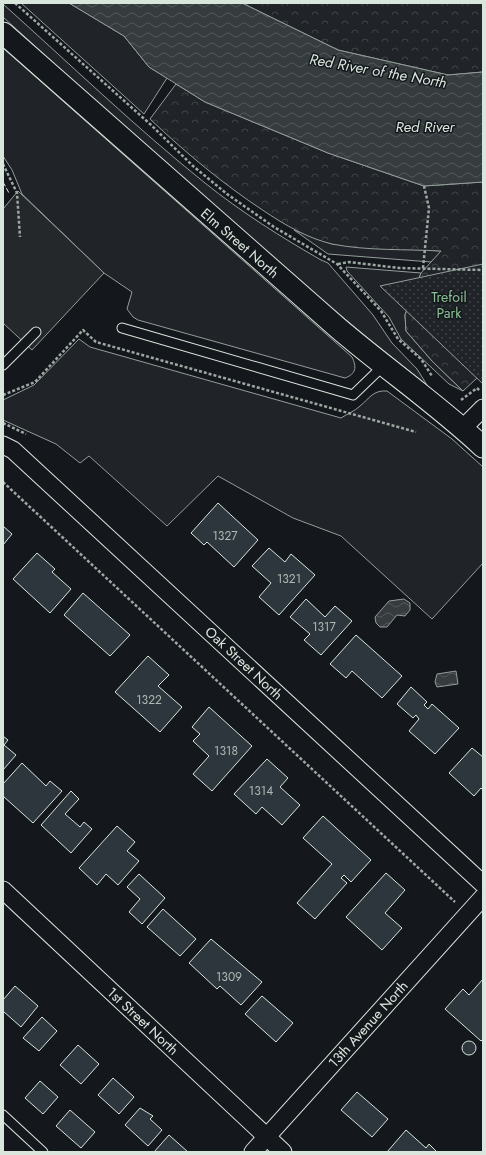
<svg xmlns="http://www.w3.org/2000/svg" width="486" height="1155" font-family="Jost,sans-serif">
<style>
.green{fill:#202428;stroke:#939e99}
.forest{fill:url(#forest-crowns);stroke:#939e99}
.park{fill:url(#park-dots);stroke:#939e99}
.parking{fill:#24282b;stroke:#939e99}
.water{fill:url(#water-waves);stroke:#939e99}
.building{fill:#2c363c;stroke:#d8e6dc}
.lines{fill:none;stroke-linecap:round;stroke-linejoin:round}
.service-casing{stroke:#d8e6dc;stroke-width:11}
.minor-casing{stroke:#d8e6dc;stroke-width:19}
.tertiary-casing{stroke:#d8e6dc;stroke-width:23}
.path{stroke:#9da8a2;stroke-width:2.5;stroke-dasharray:3 2;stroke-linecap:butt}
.service{stroke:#14181c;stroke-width:9}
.minor{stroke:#14181c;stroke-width:17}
.tertiary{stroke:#14181c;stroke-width:21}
.fence{stroke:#d8e6dc;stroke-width:1;stroke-dasharray:5 2;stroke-linecap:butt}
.labels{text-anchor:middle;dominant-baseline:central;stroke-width:3;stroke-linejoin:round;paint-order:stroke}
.number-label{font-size:12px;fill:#adbab4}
.street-label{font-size:14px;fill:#d8e6dc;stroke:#14181c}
.park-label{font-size:14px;fill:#8ac095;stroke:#14181c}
.water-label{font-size:15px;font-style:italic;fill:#d8e6dc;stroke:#14181c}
</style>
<defs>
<pattern id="forest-crowns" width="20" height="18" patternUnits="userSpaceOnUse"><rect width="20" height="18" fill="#202428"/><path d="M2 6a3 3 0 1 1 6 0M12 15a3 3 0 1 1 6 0" fill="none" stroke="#404447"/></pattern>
<pattern id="park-dots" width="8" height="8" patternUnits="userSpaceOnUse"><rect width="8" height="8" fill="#202428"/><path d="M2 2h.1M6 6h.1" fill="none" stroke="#404447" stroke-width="1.8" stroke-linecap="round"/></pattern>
<pattern id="water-waves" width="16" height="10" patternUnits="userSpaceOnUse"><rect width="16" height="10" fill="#363b3e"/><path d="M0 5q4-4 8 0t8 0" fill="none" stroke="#525759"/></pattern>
</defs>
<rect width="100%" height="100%" fill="#14181c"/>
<g class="green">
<polygon points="21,3 69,3 124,36 149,67 167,78 144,114"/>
<path d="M3 4C70 64 135 127 205 183 241 212 281 237 321 260L328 263 373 315 392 343 417 369 427 385C279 270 142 143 3 17Z"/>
<path d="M3 48 352 357C357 367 356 374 345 378L138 320 133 317 127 309 132 292 104 273 22 194 12 170 3 156Z"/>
<polygon points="294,230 332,244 364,247 442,251 431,262 328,254"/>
<polygon points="346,267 421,273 405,315 406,331 432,361 463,391 449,384 401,339 389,317 347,271"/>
<path d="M79 339 90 347 341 418C347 414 355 411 360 406 370 398 373 390 387 391L452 439 483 467V563L432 619 341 536 293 518 218 476 167 526 89 456 80 463 56 444 3 420V400L34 385Z"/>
</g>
<g class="forest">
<polygon points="242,3 483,3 483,72 448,75 338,50"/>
<path d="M176 84 205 102 328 153 424 186 483 182V377L477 378 463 391 432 361 406 331 405 315 421 273 441 251C406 249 367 251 332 244 307 238 285 225 264 211 223 184 186 153 150 119Z"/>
</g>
<polygon class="park" points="483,264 483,384 380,286"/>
<polygon class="parking" points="18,191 104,273 32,350 3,323 3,209"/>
<g class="water">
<polygon points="69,3 242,3 338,50 448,75 483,72 483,182 424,186 328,153 205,102 149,67 124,36"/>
<polygon points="404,599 410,603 410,610 405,616 397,615 387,627 380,627 376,623 375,617 389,601"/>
<polygon points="456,671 458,684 437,687 435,682 437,674"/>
</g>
<g class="building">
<polygon points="218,503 258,540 234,567 207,542 204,545 191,533"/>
<polygon points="3,526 12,534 3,545"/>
<polygon points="269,548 285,562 291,554 315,575 279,615 259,597 271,583 252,566"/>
<polygon points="37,553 55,569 52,572 71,589 50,613 13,579"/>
<polygon points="83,593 130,635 110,656 64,615"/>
<polygon points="306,599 325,617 335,606 352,621 321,655 304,640 310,634 290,617"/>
<polygon points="356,635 402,676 382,698 352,671 346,678 330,664"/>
<polygon points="148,656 169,675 158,686 182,707 160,732 115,692"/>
<polygon points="411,687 427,702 424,705 428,709 432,704 459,728 435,754 409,731 419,719 416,715 413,718 397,704"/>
<polygon points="209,707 252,746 212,791 193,774 209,756 193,741 200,734 192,727"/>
<polygon points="3,736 8,740 4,745 16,755 3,770"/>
<polygon points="472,748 483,757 483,790 481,788 474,796 449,773"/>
<polygon points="267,759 288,778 280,787 300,805 282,825 262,807 256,814 234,794"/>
<polygon points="22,763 46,786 50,781 62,791 33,823 3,796 3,784"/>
<polygon points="71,791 79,799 65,814 80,827 84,822 92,829 71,853 41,825"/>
<polygon points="323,816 371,860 351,882 344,875 341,878 347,883 315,919 297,903 332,864 303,838"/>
<polygon points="117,826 135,842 127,851 139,861 118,885 106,874 97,885 79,868"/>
<polygon points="386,873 405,890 385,913 402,928 382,950 346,917"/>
<polygon points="139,874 165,898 142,924 129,912 140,899 127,887"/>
<polygon points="163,909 196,939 180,956 147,927"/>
<polygon points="211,939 262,982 241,1005 220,986 217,989 189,963"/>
<polygon points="483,979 483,1039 481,1041 445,1009 463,989 469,995"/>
<polygon points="15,986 38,1006 21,1027 3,1011 3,1000"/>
<polygon points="262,996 293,1023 276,1042 245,1014"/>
<polygon points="42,1017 57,1031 39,1051 23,1038"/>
<circle cx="469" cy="1048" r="7"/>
<polygon points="78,1045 99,1064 81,1084 60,1065"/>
<polygon points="113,1078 134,1097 119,1114 98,1095"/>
<polygon points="40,1081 58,1097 43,1114 25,1098"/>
<polygon points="357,1092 388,1119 372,1137 341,1110"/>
<polygon points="140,1108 153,1116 150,1119 162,1130 148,1146 125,1125"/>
<polygon points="70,1110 95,1132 81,1148 56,1126"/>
<polygon points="406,1130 426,1148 429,1144 437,1152 387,1152"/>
<polygon points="169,1135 188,1152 154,1152"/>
</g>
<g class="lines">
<defs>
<g id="service">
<polyline points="122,328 353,395 383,366"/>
<polyline points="3,365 36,332"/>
<polyline points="3,1115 43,1152"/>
</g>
<g id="minor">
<polyline points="463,428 483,408"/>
<polyline points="3,445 13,450 483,884"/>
<polyline points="3,890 283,1152"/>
<polyline points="253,1152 483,897"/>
</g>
<path id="tertiary" d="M3 33 338 328C386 369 437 404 483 447"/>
</defs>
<use href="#service" class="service-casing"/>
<use href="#minor" class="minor-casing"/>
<use href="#tertiary" class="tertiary-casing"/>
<g class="path">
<polyline points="15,3 150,124 193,166 227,194 274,227 337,264 381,311 398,339 421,359 432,376"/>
<polyline points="3,164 17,193 20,237"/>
<polyline points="338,264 349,262 399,268 483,270"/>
<polyline points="423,268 429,208 424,186"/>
<polyline points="3,395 35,382 83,330 96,342 416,432"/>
<polyline points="461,400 477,388 480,391"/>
<polyline points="3,423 26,434"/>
<polyline points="3,482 455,902"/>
</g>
<use href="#service" class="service"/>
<use href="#minor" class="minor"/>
<use href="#tertiary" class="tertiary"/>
<polyline class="fence" points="3,182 9,193"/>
</g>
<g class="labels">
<g class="number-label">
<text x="225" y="536">1327</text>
<text x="289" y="579">1321</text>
<text x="324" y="627">1317</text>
<text x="149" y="700">1322</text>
<text x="226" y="751">1318</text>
<text x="261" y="791">1314</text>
<text x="229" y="977">1309</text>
</g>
<g class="street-label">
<text transform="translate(240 243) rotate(41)">Elm Street North</text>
<text transform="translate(244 663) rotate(43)">Oak Street North</text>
<text transform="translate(143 1021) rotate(43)">1st Street North</text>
<text transform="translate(368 1024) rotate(-48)">13th Avenue North</text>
</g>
<g class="park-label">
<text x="449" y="297">Trefoil<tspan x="449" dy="16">Park</tspan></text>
</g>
<g class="water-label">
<text transform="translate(378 71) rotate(10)">Red River of the North</text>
<text x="425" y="127">Red River</text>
</g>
</g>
<rect width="486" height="1155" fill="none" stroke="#d8e6dc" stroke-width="8"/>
</svg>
